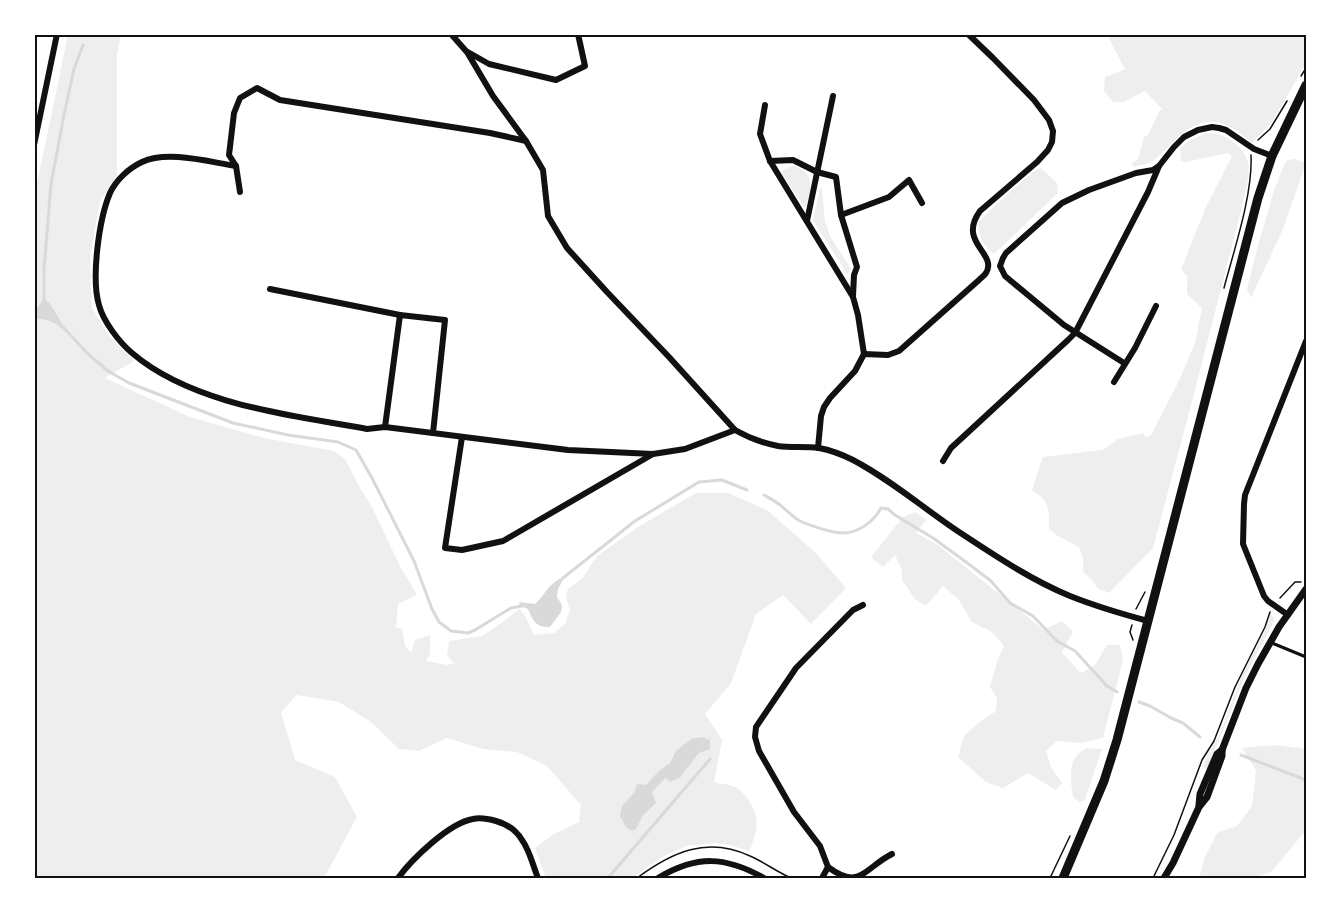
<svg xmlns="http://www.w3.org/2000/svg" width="1341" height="913" font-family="Roboto,sans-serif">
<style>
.green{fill:#eee}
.water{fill:#d9d9d9}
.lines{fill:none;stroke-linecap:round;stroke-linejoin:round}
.stream{stroke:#d9d9d9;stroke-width:3}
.path{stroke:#111;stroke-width:1.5}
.service{stroke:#111;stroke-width:3}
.minor{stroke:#111;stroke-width:6}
.tertiary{stroke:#111;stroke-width:7}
.primary{stroke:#111;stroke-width:9}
.neatline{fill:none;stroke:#111;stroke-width:2}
</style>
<rect width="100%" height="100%" fill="#fff"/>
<g class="green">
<path d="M68 35H121L117 55V176L100 201 90 257 92 308 109 336 134 361 105 378 190 417 264 438 334 451 345 459 360 488 371 505 400 566 417 595 398 604 396 627 402 629 405 646 411 653 415 640 430 635V654L426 661 447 665 454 663 447 655 449 641 482 636 503 622 519 609C526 613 529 627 534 635L554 633 565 624 570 610 566 597 568 589 582 579 597 556 638 527 696 493H728L767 510 816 553 846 588 811 624 783 595 756 614 731 683 705 714 722 740 714 782C722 784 730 784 737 788 741 790 744 795 747 798 761 817 758 831 749 851L730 845 716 843 687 846 664 856 632 878H546L535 848 554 834 579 822 581 805 547 766 517 752 483 749 447 738 419 751 399 749 371 722 339 702 297 695 281 712 295 760 335 777 357 817 324 878H35L34 198Z"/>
<path d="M1107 35H1306V63L1272 122 1252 143C1243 136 1231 125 1220 123 1191 116 1174 143 1156 159 1149 164 1141 165 1133 167L1132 163 1138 159 1144 137 1148 135 1159 112 1162 109 1145 91 1124 102H1113L1104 91 1105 77 1125 69Z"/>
<path d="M1205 133C1217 133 1223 135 1232 141 1257 159 1248 178 1243 203L1189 413 1153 548 1109 593 1098 589 1092 580 1083 572V558L1079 547 1058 536 1049 529C1049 511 1050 501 1032 490L1043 457 1103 450 1118 439 1143 433 1146 437 1151 435 1179 381 1195 343 1202 308 1187 294V276L1181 269 1206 207 1232 156 1228 153 1186 162 1181 161 1180 148 1189 141Z"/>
<polygon points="1295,159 1306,163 1283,229 1251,298 1247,289 1257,249 1274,191 1285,163 1288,160"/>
<path d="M793 166C818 172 810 191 805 208L782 174 783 170Z"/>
<path d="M1041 168 1057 183 1058 193 995 253H992C983 244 977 235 979 221L1014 188 1037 169Z"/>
<polygon points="820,188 822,188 825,221 830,236 851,269 847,274 813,220"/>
<polygon points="915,512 926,520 916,533 938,545 1044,630 1062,621 1073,631 1062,653 1081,673 1095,665 1107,645 1120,645 1123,660 1103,738 1081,743 1057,741 1046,751 1051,767 1062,783 1056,790 1028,773 1003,788 986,782 958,757 964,736 981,721 996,711 997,698 990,687 997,662 1004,646 992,632 972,622 959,600 943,586 926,606 915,599 902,580 902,570 895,555 883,567 871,557 903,517"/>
<polygon points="1271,614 1274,619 1273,623 1245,676 1207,769 1203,767 1207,756 1219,736 1242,676 1264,633"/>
<polygon points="1276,745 1306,749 1306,830 1272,871 1255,878 1199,878 1204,859 1217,833 1237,826 1252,806 1256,771 1242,748"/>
<path d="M1087 748 1102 749 1085 800 1079 802 1073 797C1070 778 1067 757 1087 748Z"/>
</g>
<g class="water">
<path d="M42 301 49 302 66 330C60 329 59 325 54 323 47 319 42 319 35 319V308H37Z"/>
<path d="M565 576 558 589 557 597 562 605 561 612 550 627C536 628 533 621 528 609L520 606 519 602 535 604C548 592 546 585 565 576Z"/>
<polygon points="702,737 710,740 710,749 699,753 679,778 670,782 665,778 652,792 656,803 643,815 636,829 631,831 626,827 620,816 622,806 634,793 637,784 646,785 659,771 670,763 676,751 691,739"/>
</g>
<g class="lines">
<g class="stream">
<polyline points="46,303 44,301 44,269 51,184 64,115 74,69 83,45"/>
<polyline points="64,328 88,354 108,371 129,383 233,423 288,435 338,442 356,450 372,478 414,561 432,609 439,622 451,631 468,633 475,630 511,608 522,606"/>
<path d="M764 495C769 498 775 501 780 505 786 510 792 516 798 520 808 525 832 533 843 533 859 533 874 521 881 508L888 509 895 515 933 538 966 562 991 581 1010 603 1033 616 1057 641 1075 651 1107 686 1117 692"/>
<polyline points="563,578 635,521 699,482 722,480 747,490"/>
<polyline points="1139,702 1150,706 1171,718 1183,723 1200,737"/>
<polyline points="1241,755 1306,780"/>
<polyline points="608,878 710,759"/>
</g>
<g class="path">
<polyline points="1301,76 1306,68"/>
<polyline points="1258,140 1270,129 1287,101"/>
<path d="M1224 288C1234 250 1253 194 1251 155"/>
<polyline points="1280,598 1295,582 1301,582"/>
<polyline points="1136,609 1145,592"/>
<polyline points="1132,625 1130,632 1133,640"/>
<path d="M637 878C672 852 707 836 750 856 764 862 777 872 791 878"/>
<polyline points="1050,878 1070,836"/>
<polyline points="1153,878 1174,835 1202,760 1214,741 1235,687 1265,627 1270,612"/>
</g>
<polyline class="service" points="1272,643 1306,657"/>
<g class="minor">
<polyline points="451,34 466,51 489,64 556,80 585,66 578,34"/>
<polyline points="467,52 493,96 526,141"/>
<polyline points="765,105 760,134 770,161 853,297 858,315 864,354"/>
<polyline points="34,145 57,34"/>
<polyline points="770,161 793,160 817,172 836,177 841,215 857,267 854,275 853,296"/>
<path d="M236 166 229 155 234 113 240 98 257 88 280 100 490 133 526 141 543 170 548 216 567 248 607 292 669 357 735 430C749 438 762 443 778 446 791 448 805 446 819 448 830 450 843 455 853 460 891 480 923 508 959 532 994 555 1031 580 1070 596 1095 606 1122 614 1148 621"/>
<path d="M240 192 236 166C209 162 168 150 142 162 129 168 116 180 110 193 99 219 91 278 99 305 103 321 119 342 132 353 193 405 291 415 367 429L385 427 568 450 653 454 685 449 735 430"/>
<polyline points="841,215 889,197 909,180 922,203"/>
<polyline points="807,221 833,96"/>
<polyline points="270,289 400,315"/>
<polyline points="1124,363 1064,325 1005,276 1000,266 1003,258 1006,253 1062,203 1089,190 1136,173 1153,170 1159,166 1174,147 1184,137 1198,130 1212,127 1219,128 1226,130 1254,149 1272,156"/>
<polyline points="1114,382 1135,348 1156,306"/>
<polyline points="385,427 400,315 445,320 433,433"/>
<polyline points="462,437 445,548 462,550 503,541 653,454"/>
<path d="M818 448 821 416 824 407 830 398 855 371 864 354 888 355 899 351 979 280C981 278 984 276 986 273 998 253 957 243 980 211L1037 162 1048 150 1052 142 1053 131 1049 120 1034 100 993 58 968 34"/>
<polyline points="943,461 951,448 1068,340 1075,333 1148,192 1159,166"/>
<polyline points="1288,615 1268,601 1264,596 1243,544 1244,504 1245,495 1306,341"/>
<path d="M828 867C860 891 864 868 892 854"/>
<path d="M398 878C412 859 449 823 473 819 481 817 489 819 496 821 507 824 516 830 522 840 530 851 533 866 538 878"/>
<path d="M658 878C697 855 725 856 764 878"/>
<polyline points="822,878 828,867 820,846 794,812 759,751 755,737 756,727 796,668 853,610 863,605"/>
</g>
<g class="tertiary">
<polyline points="1199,805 1200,794 1217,754 1222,750"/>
<polyline points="1164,878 1173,863 1199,807 1207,797 1222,756 1222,750 1246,688 1258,664 1279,627 1306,589"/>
</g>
<polyline class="primary" points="1063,878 1104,781 1117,740 1258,198 1272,156 1306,85"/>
</g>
<rect width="1341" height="913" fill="none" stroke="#ffffff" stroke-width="72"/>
<rect x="36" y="36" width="1269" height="841" class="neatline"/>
</svg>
